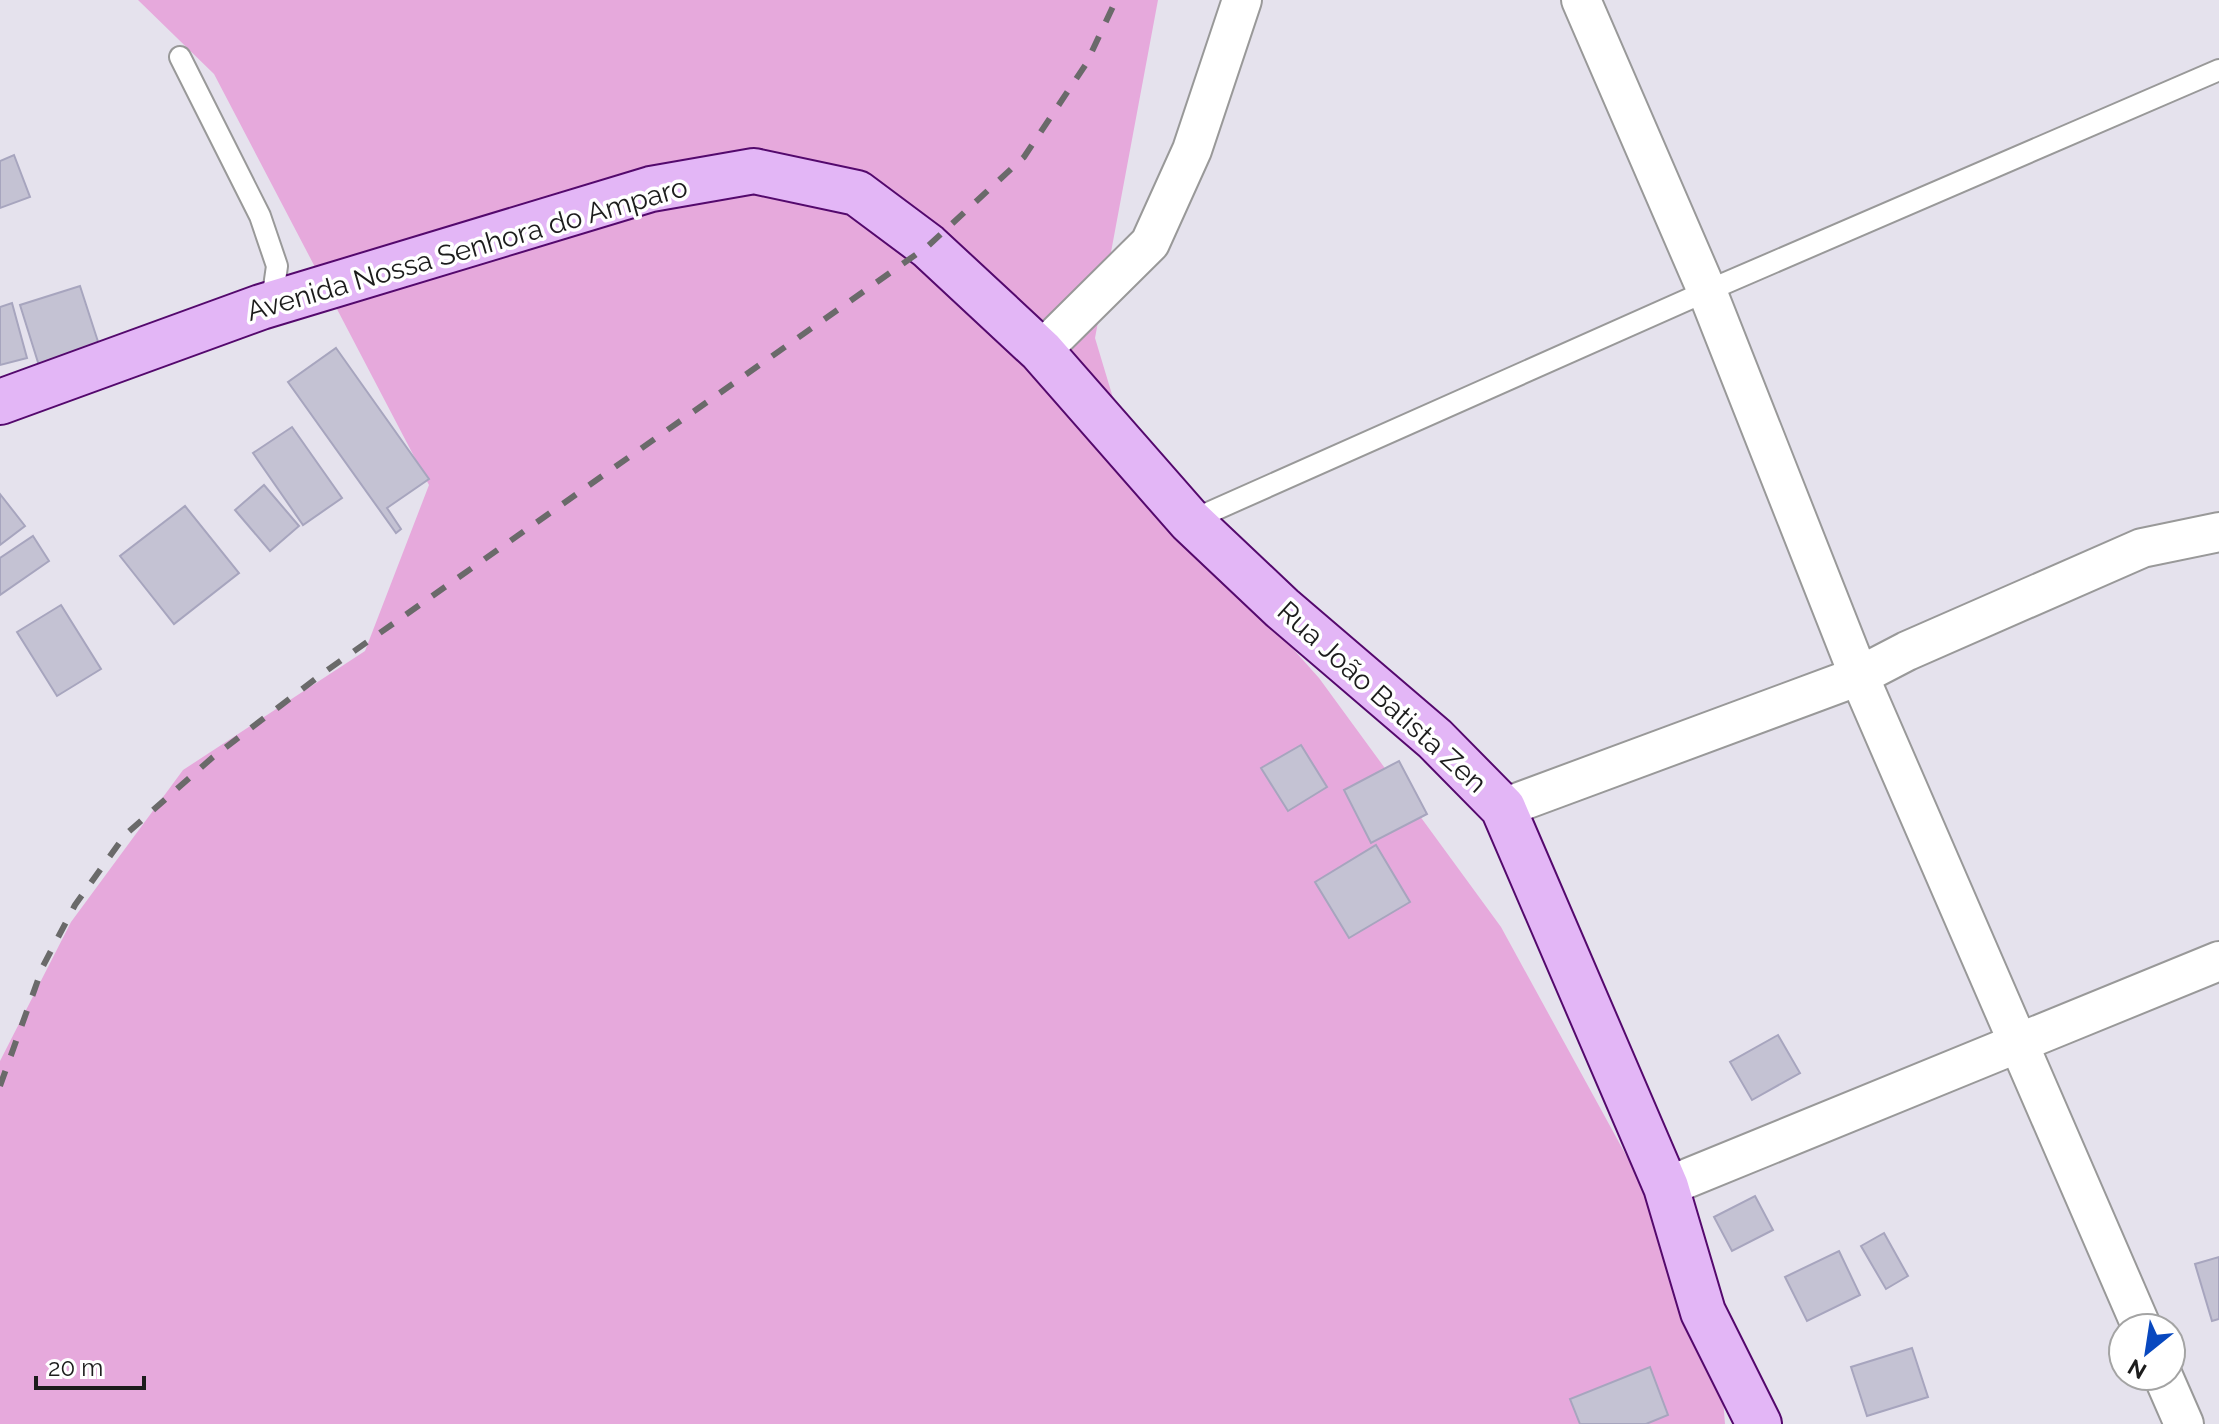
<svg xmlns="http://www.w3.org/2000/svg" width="2219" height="1424" font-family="Raleway,sans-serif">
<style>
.grass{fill:#e6a9dc}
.building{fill:#c4c2d3;stroke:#a7a5be;stroke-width:2}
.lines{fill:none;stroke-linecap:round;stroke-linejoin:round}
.lane-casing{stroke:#999;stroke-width:24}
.street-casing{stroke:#999;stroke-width:42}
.secondary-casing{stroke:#54096d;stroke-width:48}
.lane{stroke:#fff;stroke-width:20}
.street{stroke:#fff;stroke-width:38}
.secondary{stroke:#e3b6f6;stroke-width:44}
.rail{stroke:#6a6a6a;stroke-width:6;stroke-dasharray:16 16;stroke-linecap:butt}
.labels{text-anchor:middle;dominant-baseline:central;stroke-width:7;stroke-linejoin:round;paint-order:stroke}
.street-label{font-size:28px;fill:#1c1c1c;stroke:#fff}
</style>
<rect width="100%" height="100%" fill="#e5e2ed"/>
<polygon class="grass" points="138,0 1158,0 1095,338 1135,471 1319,678 1501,927 1644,1188 1723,1399 1725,1424 0,1424 0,1061 71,922 183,770 365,651 429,485 214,74"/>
<g class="building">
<polygon points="14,155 30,197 0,208 0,161"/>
<polygon points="80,286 102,354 41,372 20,305"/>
<polygon points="12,303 27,358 0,365 0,307"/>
<polygon points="336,348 429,479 387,508 401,529 396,533 288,382"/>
<polygon points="292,427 342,498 303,525 253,453"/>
<polygon points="264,485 299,526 270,551 235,510"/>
<polygon points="0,494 25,526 0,545"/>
<polygon points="185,506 239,573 174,624 120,556"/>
<polygon points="33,536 49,561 0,595 0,558"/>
<polygon points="61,605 101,669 57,696 17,632"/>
<polygon points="1301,745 1327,787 1288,811 1261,768"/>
<polygon points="1399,761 1427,814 1371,843 1344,790"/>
<polygon points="1376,845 1410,902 1349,938 1315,882"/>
<polygon points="1778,1035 1800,1073 1752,1100 1730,1062"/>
<polygon points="1755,1196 1773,1230 1732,1251 1714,1217"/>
<polygon points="1884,1233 1908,1276 1886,1289 1861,1246"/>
<polygon points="1839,1251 1860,1295 1807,1321 1785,1277"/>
<polygon points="2219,1257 2219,1319 2212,1321 2195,1264"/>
<polygon points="1912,1348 1928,1397 1867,1416 1851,1367"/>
<polygon points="1650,1367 1668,1415 1646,1424 1580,1424 1570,1399"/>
</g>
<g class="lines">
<defs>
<g id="lane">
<polyline points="180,57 260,216 277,266 274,287 264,303"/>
<polyline points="1190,521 1707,291 2219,70"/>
</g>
<g id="street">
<polyline points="1581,0 1707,291 1859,676 2142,1328"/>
<polyline points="1041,351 1150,243 1192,150 1242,0"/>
<polyline points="1503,808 1859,676 1907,651 2142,548 2219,532"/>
<polyline points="1666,1187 2219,961"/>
<polyline points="2163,1376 2184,1424"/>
</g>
<polyline id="secondary" points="0,402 261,307 651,189 754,171 857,193 928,246 1041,351 1190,521 1282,608 1435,739 1503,808 1666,1187 1703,1312 1759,1424"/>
</defs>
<use href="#lane" class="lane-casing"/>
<use href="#street" class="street-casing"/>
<use href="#secondary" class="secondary-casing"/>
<use href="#lane" class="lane"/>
<use href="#street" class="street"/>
<use href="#secondary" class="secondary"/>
<polyline class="rail" points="0,1086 43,966 75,905 125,835 213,757 326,671 928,246 1024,157 1086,64 1116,0"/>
</g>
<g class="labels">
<g class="street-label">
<text transform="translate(467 249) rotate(-16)">Avenida Nossa Senhora do Amparo</text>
<text transform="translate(1382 697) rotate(42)">Rua João Batista Zen</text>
</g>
</g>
<g transform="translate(2147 1352) rotate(210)"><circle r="38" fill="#ffffff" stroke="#a4a4a4" stroke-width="2"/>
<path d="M0-6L14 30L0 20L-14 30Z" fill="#0848bf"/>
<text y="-12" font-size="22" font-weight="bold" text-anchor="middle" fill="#1c1c1c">N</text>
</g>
<path d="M36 1376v12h108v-12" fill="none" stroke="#1c1c1c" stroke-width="4"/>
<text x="48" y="1376" font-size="24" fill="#1c1c1c" stroke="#ffffff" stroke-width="6" paint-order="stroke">20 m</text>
</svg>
